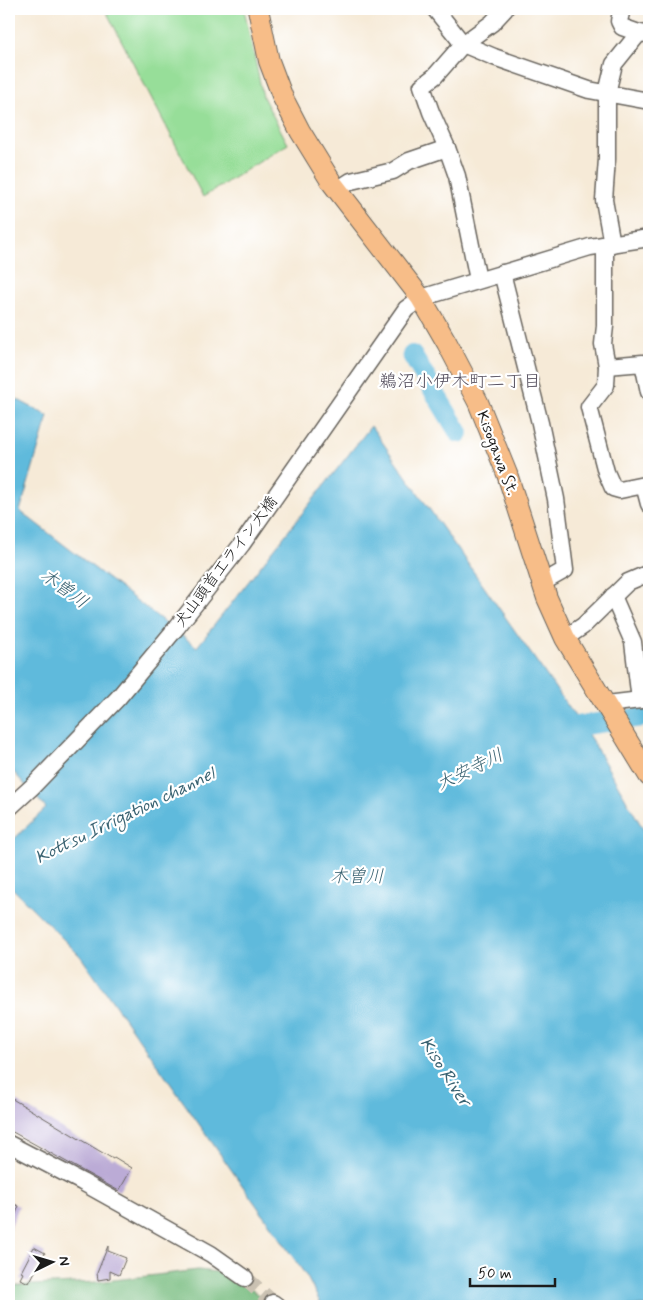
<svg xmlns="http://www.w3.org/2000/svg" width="658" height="1315" font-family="Mynerve,'Klee One',sans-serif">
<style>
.green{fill:#97de99;stroke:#5a7d5a}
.forest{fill:#79bd81;stroke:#4a6c4e}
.water{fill:#5ebadc;stroke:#3d6b7c}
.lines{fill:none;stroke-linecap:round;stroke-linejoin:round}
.river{stroke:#5ebadc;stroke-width:20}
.building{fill:#bbabd6}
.minor-tunnel{stroke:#cac1b2;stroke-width:16;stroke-dasharray:16 8;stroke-linecap:butt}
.minor-casing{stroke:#68645d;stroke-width:19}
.major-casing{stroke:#68645d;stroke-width:22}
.minor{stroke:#fff;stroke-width:16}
.major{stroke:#f7bd88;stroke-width:20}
.labels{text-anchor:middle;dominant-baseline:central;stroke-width:4.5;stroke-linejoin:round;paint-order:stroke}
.street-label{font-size:16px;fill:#1c1c1c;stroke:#fff}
.neighbourhood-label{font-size:18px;fill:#544e5d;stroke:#fff}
.water-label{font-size:18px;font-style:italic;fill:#3a6372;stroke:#fff}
</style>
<rect width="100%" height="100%" fill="#fff"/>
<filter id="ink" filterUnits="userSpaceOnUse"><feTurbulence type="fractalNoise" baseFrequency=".02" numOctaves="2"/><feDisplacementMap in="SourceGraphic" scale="10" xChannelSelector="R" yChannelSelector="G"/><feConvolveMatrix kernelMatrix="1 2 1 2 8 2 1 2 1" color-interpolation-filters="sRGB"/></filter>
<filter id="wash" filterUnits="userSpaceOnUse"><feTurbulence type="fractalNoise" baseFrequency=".0096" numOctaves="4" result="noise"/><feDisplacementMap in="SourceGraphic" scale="20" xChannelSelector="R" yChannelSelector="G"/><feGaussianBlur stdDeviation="1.12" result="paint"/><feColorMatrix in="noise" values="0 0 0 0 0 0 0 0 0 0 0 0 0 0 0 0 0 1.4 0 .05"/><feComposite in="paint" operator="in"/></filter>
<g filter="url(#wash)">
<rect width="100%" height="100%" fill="#f6ead7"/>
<polygon class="green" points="105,9 244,9 263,97 288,144 203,197"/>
<polygon class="forest" points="198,1270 227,1273 267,1300 273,1306 9,1306 9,1286 97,1282"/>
<polygon class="water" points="9,395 48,416 20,511 197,647 371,426 591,739 649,839 649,1306 322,1306 307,1277 81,957 9,885 9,844 46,808 9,767"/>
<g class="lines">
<g class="river">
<polyline points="412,355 459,433"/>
<polyline points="555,729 649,716"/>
</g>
</g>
<g id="blocks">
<g class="building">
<polygon points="9,1097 113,1159 114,1157 132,1168 119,1191 9,1130"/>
<polygon points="9,1202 19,1206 9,1231"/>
<polygon points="108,1246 108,1251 126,1258 119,1275 110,1271 110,1278 98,1280 97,1273"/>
<polygon points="34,1247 45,1253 29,1283 20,1279 23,1273 21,1272"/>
</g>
</g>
</g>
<g filter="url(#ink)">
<use href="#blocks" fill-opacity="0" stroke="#68645d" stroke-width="1"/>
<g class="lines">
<polyline class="minor-tunnel" points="245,1278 273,1303"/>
<defs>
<g id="minor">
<polyline points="435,9 463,44 494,57 589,90 649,101"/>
<polyline points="622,9 619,21 622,27 639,33 647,34"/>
<polyline points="337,190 351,181 393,171 409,161 447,148"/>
<polyline points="612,244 604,200 607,159 607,93 614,64 639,33"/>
<polyline points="605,245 605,326 603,344 607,366 606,385 589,407 606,472 613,488 620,490 644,485 649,504"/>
<polyline points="502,273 540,423 556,499 565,570 542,583"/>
<polyline points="478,280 457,176 447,148 431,112 422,86 435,76 463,44 492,23 505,9"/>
<polyline points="607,366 643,363 649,392"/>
<polyline points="613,596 633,642 640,700"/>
<polyline points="565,638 583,626 628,582 649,573"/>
<polyline points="607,704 649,699"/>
<polyline points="9,808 33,786 118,698 177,627 242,544 406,309 421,298 590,247 649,238"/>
<polyline points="9,1144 82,1182 211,1254 245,1278"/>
<polyline points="273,1303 277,1306"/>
</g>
<polyline id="major" points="258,9 269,61 283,98 300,131 332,183 421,298 447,343 478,402 507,474 547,598 565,638 649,776"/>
</defs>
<use href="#minor" class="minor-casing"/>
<use href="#major" class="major-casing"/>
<use href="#minor" class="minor"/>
<use href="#major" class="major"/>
</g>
</g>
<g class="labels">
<g class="street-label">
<text transform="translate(497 453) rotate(69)">Kisogawa St.</text>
<text transform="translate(226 562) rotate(-53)">犬山頭首工ライン大橋</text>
</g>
<g class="neighbourhood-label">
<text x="460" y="382">鵜沼小伊木町二丁目</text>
</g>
<g class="water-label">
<text transform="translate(64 589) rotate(36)">木曽川</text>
<text transform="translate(470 770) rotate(-26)">大安寺川</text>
<text transform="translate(125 816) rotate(-26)">Kottsu Irrigation channel</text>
<text x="357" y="877">木曽川</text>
<text transform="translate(445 1072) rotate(57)">Kiso River</text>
</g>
</g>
<rect width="658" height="1315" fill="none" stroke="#fff" stroke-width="30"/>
<g transform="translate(52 1262) rotate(85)" stroke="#ffffff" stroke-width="4" paint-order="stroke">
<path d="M0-4L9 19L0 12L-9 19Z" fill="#1c1c1c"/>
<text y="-8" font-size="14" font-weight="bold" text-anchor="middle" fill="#1c1c1c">N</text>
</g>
<path d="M470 1278v8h85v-8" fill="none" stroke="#1c1c1c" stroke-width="2.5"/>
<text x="478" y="1278" font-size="15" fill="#1c1c1c" stroke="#ffffff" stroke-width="4" paint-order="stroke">50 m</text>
</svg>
